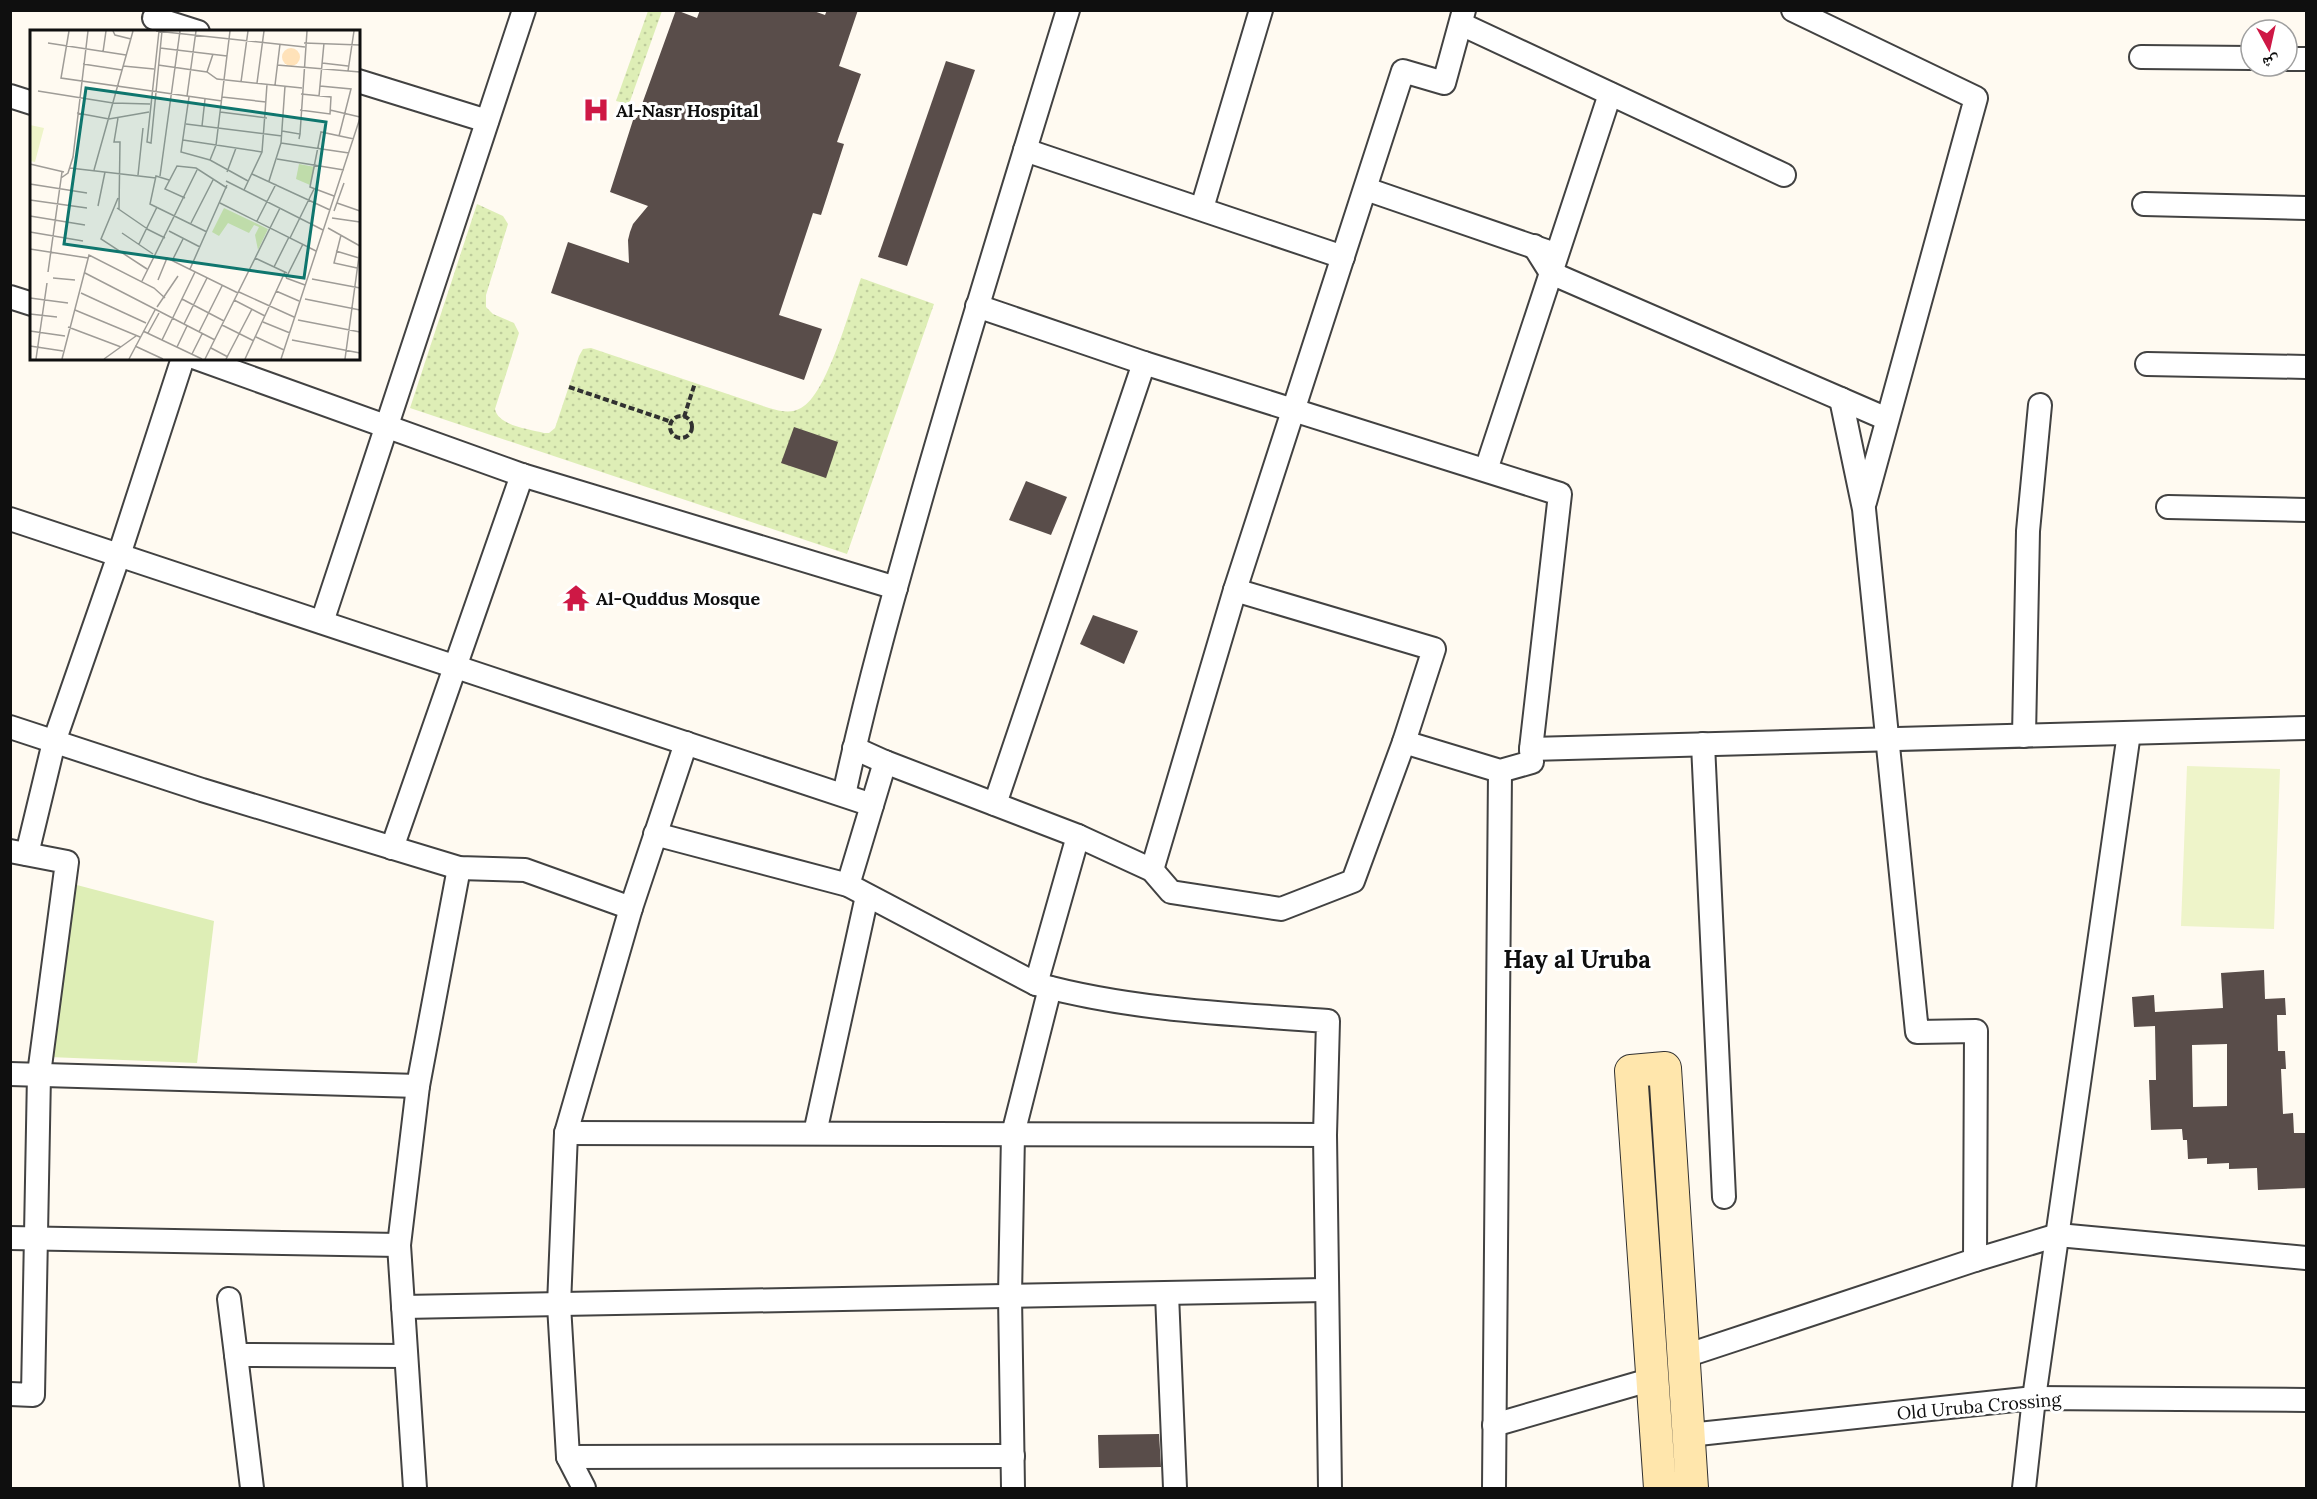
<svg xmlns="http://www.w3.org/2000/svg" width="2317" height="1499" font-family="Lora,'Noto Naskh Arabic',serif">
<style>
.grass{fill:#deeeb6}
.garden{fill:url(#garden-dots)}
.pitch{fill:#eef4c9}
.building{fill:#594d4a;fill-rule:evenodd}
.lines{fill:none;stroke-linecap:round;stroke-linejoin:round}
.street-casing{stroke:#424242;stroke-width:26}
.secondary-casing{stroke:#313131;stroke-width:34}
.path{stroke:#313131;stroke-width:4;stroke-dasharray:6 3;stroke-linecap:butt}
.street{stroke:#fff;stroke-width:22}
.secondary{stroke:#ffe6ac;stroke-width:32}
.labels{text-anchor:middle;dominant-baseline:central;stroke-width:6;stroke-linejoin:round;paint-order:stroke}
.poi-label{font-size:18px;font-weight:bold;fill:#0f0f0f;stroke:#fff;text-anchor:start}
.street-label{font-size:18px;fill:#0f0f0f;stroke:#fff}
.district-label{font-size:24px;font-weight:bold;fill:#0f0f0f;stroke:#fff}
.inset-road{fill:none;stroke:#9f9c97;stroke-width:1.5}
.view{fill:#0f766e;fill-opacity:0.15;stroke:#0f766e;stroke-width:3}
.inset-edge{fill:none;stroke:#0f0f0f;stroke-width:3}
</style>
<defs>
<pattern id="garden-dots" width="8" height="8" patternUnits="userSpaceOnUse" patternTransform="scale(1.5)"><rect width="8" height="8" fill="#deeeb6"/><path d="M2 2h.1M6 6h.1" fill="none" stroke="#bdcb9b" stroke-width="1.8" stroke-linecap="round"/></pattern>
</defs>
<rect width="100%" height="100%" fill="#fffaf1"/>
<polygon class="grass" points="73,884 214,921 197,1063 49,1057"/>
<g class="garden">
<polygon points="648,11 662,11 629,104 616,101"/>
<path d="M477 204 503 216 508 224 486 295V307L493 314 514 323 519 333 495 409C498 426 530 429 544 433H549L555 428 579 356 583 349 591 348 769 408C780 411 791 414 801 408 827 395 850 308 861 278L934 304 847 554 410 408Z"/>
</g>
<polygon class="pitch" points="2187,766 2280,769 2274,929 2181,926"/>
<g class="building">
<polygon points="676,10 697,18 700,10 811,10 825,15 827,10 858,10 839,66 861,74 837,142 844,144 821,215 813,213 779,315 822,329 804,380 551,293 568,242 629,263 628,240 630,232 633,224 648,206 610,192 634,117 637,118"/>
<polygon points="946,61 975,70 907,266 878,257"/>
<polygon points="794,427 838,442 826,478 781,463"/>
<polygon points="1026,481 1067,497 1051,535 1009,520"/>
<polygon points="1093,615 1138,631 1124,664 1080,644"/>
<path d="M2264 970 2265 999 2285 998 2286 1015H2277L2278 1051H2285L2286 1069H2281L2283 1114 2293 1113 2294 1133H2307V1188L2258 1190 2257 1168 2229 1169V1163L2207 1164V1158L2188 1159 2187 1140H2183L2182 1129 2151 1130 2149 1080H2156L2155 1026 2134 1027 2132 997 2154 995 2155 1012 2223 1008 2221 973ZM2227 1044V1106L2193 1107 2192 1045Z"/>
<polygon points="1159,1434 1161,1467 1099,1468 1098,1435"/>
</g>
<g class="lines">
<defs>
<g id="street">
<polyline points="1793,10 1976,98 1865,502"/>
<polyline points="154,18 198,32"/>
<polyline points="1461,24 1784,175"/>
<polyline points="2141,57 2251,58"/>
<polyline points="2287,59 2306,59"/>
<polyline points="358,81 487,121"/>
<polyline points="10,96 32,103"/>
<polyline points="1025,150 1343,257"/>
<polyline points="1366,189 1546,251"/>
<polyline points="2144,204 2306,208"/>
<polyline points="1202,208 1261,10"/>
<polyline points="1534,246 1551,273 1887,419"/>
<polyline points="10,297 32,304"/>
<polyline points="977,306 1144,363 1560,494 1531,749 1532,762 1500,771 1404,742"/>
<polyline points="196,358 522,475 896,588"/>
<polyline points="2147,364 2306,367"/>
<polyline points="1841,399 1864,509 1917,1032 1976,1031 1975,1260"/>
<polyline points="1486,470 1610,94"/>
<polyline points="2168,507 2306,510"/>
<polyline points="10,519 872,805"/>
<polyline points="322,622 524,10"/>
<polyline points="10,727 202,790 459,868 525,870 631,908"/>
<polyline points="2024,736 2028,531 2040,405"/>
<polyline points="1703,744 1724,1197"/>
<polyline points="854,748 885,762 1078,836 1152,870 1171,892 1281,909 1353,881 1404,742 1434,649 1235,590"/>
<polyline points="1531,749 2306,728"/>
<path d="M844 795C866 692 895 590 924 488 970 328 1019 169 1068 10"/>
<polyline points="995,804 1144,363"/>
<path d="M655 834 848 885 1036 984C1130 1010 1230 1014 1328 1021L1325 1135 1330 1488"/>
<polyline points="392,848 522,475"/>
<polyline points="10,851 67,862 39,1074 33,1395 10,1394"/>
<polyline points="27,854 54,742 119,555 183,358"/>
<polyline points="1152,870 1235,590 1403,71 1444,83 1464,10"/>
<polyline points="848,885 885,762"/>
<polyline points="1036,984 1078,836"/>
<polyline points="10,1074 418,1086"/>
<polyline points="566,1133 1325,1135"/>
<polyline points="815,1133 867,896"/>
<polyline points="10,1238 399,1245"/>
<polyline points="1167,1294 1175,1488"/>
<polyline points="229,1299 236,1355 406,1356"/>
<polyline points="403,1307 1325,1290"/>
<polyline points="236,1355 252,1488"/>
<polyline points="1685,1356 1975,1260 2058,1235 2306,1258"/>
<polyline points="1494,1425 1653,1379"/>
<polyline points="1689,1435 2034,1398 2306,1400"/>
<polyline points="568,1457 1013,1456"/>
<polyline points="415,1488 399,1245 418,1086 459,868"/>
<polyline points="584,1488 568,1457 559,1305 566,1133 631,908 686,743"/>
<polyline points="1013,1488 1010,1296 1013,1134 1050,988"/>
<polyline points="1494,1488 1500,771"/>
<polyline points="2024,1488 2034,1398 2129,733"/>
</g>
<polyline id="secondary" points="1660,1488 1631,1071 1665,1068 1692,1488"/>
</defs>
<use href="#street" class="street-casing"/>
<use href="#secondary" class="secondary-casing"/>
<g class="path">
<polyline points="569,387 672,422"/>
<circle cx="681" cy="427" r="11"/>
<polyline points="684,417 695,383"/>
</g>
<use href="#street" class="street"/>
<use href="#secondary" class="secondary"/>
</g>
<defs>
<symbol id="hospital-bare" viewBox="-9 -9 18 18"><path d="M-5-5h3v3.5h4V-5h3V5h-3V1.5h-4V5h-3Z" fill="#ce1845" stroke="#fff" stroke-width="2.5" paint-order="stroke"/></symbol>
<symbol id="temple-bare" viewBox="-9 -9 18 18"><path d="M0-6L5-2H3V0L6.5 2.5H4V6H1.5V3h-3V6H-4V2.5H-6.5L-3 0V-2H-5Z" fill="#ce1845" stroke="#fff" stroke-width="2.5" paint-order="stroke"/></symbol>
</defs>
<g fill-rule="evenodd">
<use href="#hospital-bare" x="577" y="91" width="38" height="38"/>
<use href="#temple-bare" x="557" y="579" width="38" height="38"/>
</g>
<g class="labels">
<g class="poi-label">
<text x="616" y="110">Al-Nasr Hospital</text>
<text x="596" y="598">Al-Quddus Mosque</text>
</g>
<g class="street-label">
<text transform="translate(1979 1406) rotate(-5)">Old Uruba Crossing</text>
</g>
<g class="district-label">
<text x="1577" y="959">Hay al Uruba</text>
</g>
</g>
<g transform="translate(30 30)">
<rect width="330" height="330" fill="#fffaf1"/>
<path d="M269 134 285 137 280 155 266 149Z" fill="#deeeb6"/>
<path d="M252 27a9 9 0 1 1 18 0a9 9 0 1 1-18 0Z" fill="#ffe2b9"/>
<path d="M194 178 238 199 228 220 225 205 229 197 224 195 219 203 198 193 189 206 182 202Z" fill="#deeeb6"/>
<path d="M0 95 14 98 5 132 0 131Z" fill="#eef4c9"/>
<path class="inset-road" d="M39 1 31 48 192 71M83 1 85 5 101 9M126 1 275 17M129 1 117 112 121 113 132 1M18 13 96 25M274 13 330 15M130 18 197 26M73 22 76 1M292 33 318 36M53 34 92 40M128 35 177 42 187 49 272 58M247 35 330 42M93 36 124 39M318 41 324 1M177 42 183 24M211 52 218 1M227 53 234 1M245 55 250 14M290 56 321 59 309 106M8 61 83 73 120 74M157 66 166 1M289 66 294 13M159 67 151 122 180 130 218 151M192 67 236 72M270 80 300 84 301 67 271 64M300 80 330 87M190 82 237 88M47 83 79 89 119 82M235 83 237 54M88 88 84 112H90L89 179M156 94 252 106M172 96 175 69M252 101 270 104 269 109M270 104 277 1M153 110 232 122M251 113 319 123M247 129 314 140M180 130 186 115 200 1M0 134 34 142M40 138 126 148M64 140 103 1M197 142 206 118M222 144 300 180M108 145 113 98M130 146 150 1M31 148 38 143 43 127 58 1M139 150 126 146 120 174 177 202M196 151 293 200M239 151 251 113 255 56M0 154 57 163M214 160 232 122 235 83M304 166 280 157 291 102 324 109M88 168 71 209 117 239M155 168 135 159 147 136 166 138 197 158M0 170 57 178M190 173 286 221M307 173 330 181M68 176 75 142M87 178 119 200M304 181 314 153M0 186 55 195M302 188 330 192M227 191 246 154M161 193 183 150M298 198 330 216M117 199 135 208M139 201 170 217M0 202 53 211M92 203 123 224M311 205 304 233 327 238M260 208 284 159M109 214 127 177M0 219 58 228M306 221 329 228M225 228 257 243M142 231 153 209M244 237 259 207M160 239 197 155M18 242 32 142M55 243 185 310M23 248 45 250M256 248 273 214M256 248 275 255M282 249 330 258M128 250 137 228 208 263M112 251 167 140M246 261 269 271M209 262 264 287M51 263 116 293M0 268 38 273M152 269 194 291M275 269 330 280M204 270 235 286M127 277 148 246M45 280 110 307M0 284 27 287M268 290 330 302M233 292 260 303M154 294 177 248M192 295 224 311M38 297 91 317M0 301 35 306M113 301 172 329M169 302 192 256M118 303 129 283M226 307 254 320M132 310 165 242M262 310 330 323M0 316 33 321M105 316 133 329M147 317 157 296M181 318 198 327M162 324 172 304M6 329 17 253M32 329 59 225 124 258 135 268M74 329 106 306M99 329 125 280M175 329 250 178M196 329 222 279M215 329 255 242M251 329 330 88M315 329 330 219"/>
<path class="view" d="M56 58 296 92 274 248 34 214Z"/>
<rect width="330" height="330" class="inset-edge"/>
</g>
<rect width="2317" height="1499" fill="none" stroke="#0f0f0f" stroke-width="24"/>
<g transform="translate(2269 48) rotate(172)"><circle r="28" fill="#ffffff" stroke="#9f9f9f" stroke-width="1.5"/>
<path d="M0-4.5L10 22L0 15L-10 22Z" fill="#ce1845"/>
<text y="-9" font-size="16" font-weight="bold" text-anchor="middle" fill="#0f0f0f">ش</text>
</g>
</svg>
